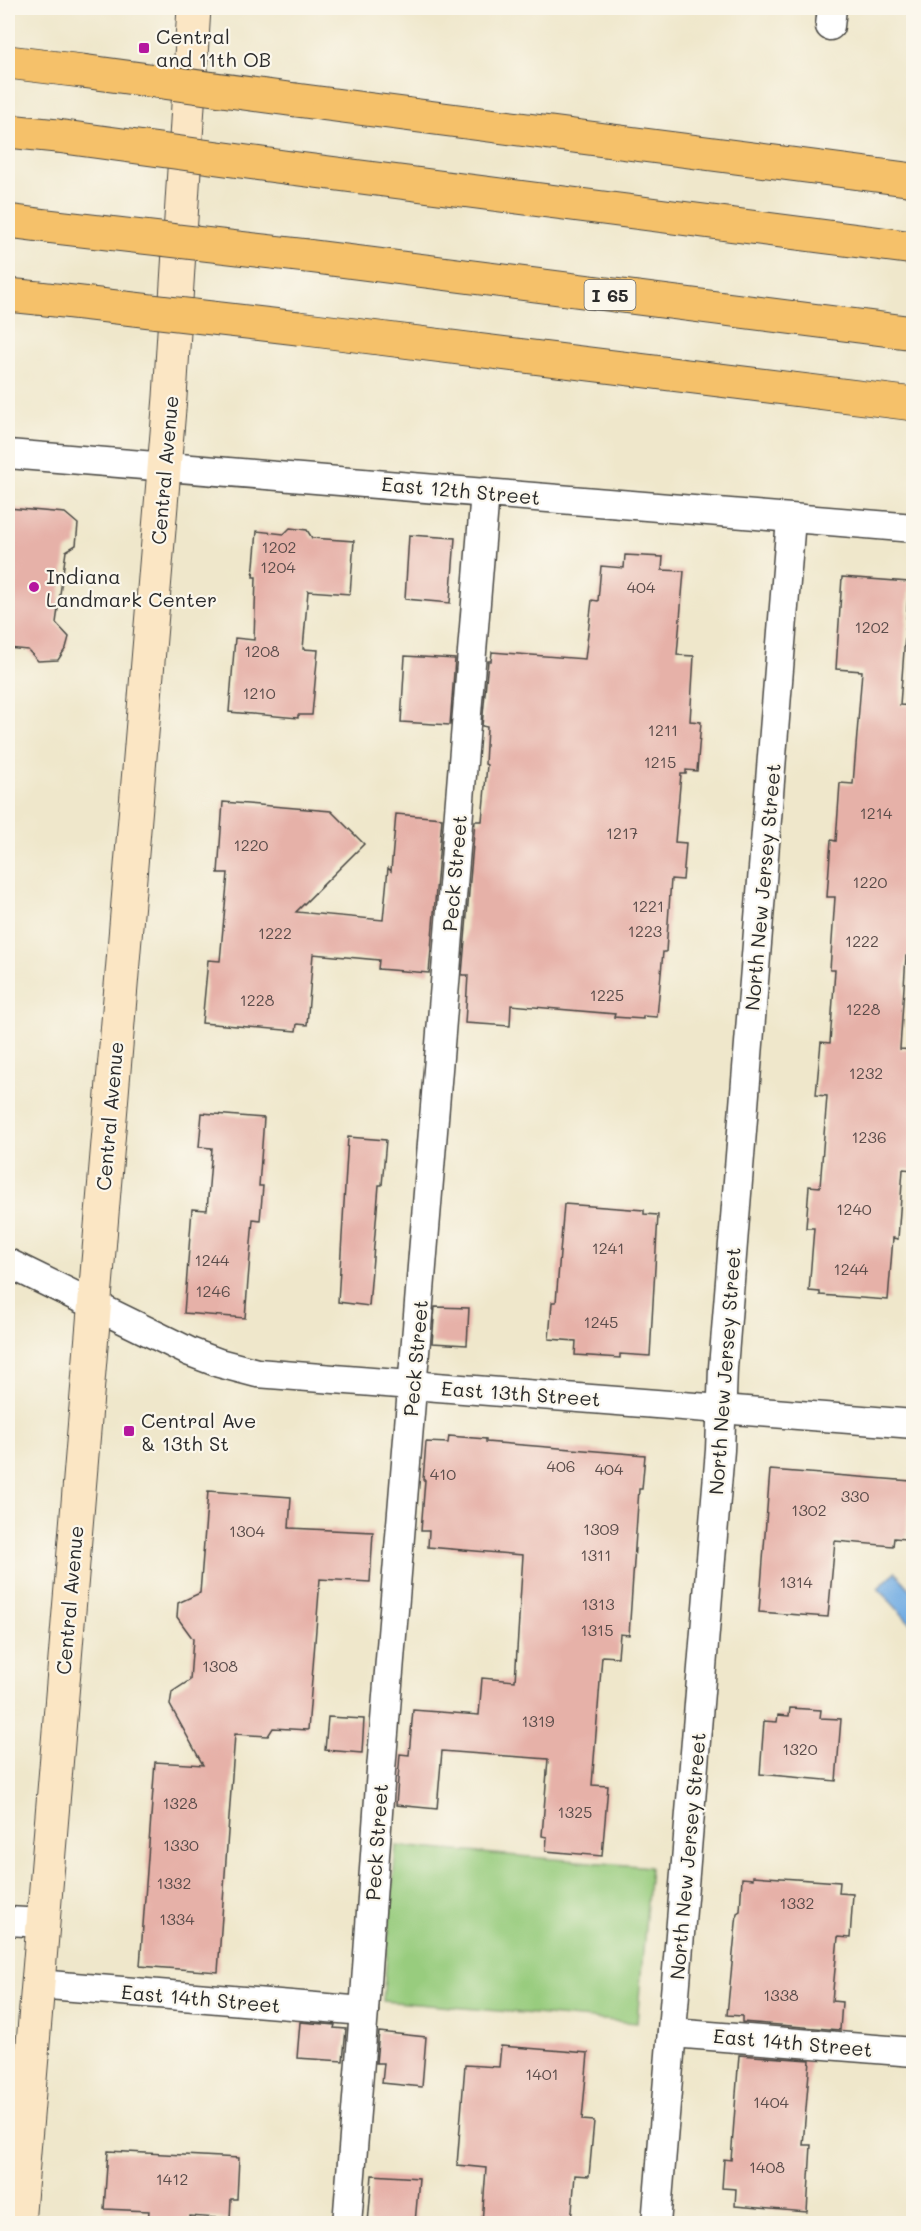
<svg xmlns="http://www.w3.org/2000/svg" width="921" height="2231" font-family="Mali,sans-serif">
<style>
.green{fill:#98cc7e;stroke:#627c54;stroke-width:1.5}
.water{fill:#73ade3;stroke:#4f6c87;stroke-width:1.5}
.building{fill:#e6b1a8}
.lines{fill:none;stroke-linecap:round;stroke-linejoin:round}
.minor-casing{stroke:#484743;stroke-width:31}
.secondary-casing{stroke:#484743;stroke-width:35}
.motorway-casing{stroke:#484743;stroke-width:35}
.minor{stroke:#fff;stroke-width:28}
.secondary{stroke:#fbe6c4;stroke-width:33}
.motorway{stroke:#f5c16b;stroke-width:33}
.motorway-bridge-casing{stroke:#484743;stroke-width:35;stroke-linecap:butt}
.motorway-bridge{stroke:#f5c16b;stroke-width:33}
.poi-dot{fill:#b5179e;stroke:#fbf7ec;stroke-width:2}
.labels{text-anchor:middle;dominant-baseline:central;stroke-width:4.5;stroke-linejoin:round;paint-order:stroke}
.number-label{font-size:16px;fill:#5a4c4a}
.shield{fill:#fbf7ec;stroke:#696865;stroke-width:1.5}
.shield-label{font-size:18px;font-weight:bold;fill:#2b2b2b}
.poi-label{font-size:20px;fill:#2b2b2b;stroke:#fbf7ec;text-anchor:start}
.street-label{font-size:20px;fill:#2b2b2b;stroke:#fbf7ec}
</style>
<rect width="100%" height="100%" fill="#fbf7ec"/>
<filter id="ink" filterUnits="userSpaceOnUse"><feTurbulence type="fractalNoise" baseFrequency=".0167" numOctaves="2"/><feDisplacementMap in="SourceGraphic" scale="12" xChannelSelector="R" yChannelSelector="G"/><feConvolveMatrix kernelMatrix="1 2 1 2 8 2 1 2 1" color-interpolation-filters="sRGB"/></filter>
<filter id="wash" filterUnits="userSpaceOnUse"><feTurbulence type="fractalNoise" baseFrequency=".008" numOctaves="4" result="noise"/><feDisplacementMap in="SourceGraphic" scale="24" xChannelSelector="R" yChannelSelector="G"/><feGaussianBlur stdDeviation="1.35" result="paint"/><feColorMatrix in="noise" values="0 0 0 0 0 0 0 0 0 0 0 0 0 0 0 0 0 1.4 0 .05"/><feComposite in="paint" operator="in"/></filter>
<g filter="url(#wash)">
<rect width="100%" height="100%" fill="#efe7cb"/>
<polygon class="green" points="396,1846 650,1867 637,2023 383,2001"/>
<polygon class="water" points="895,1572 913,1592 913,1621 911,1624 878,1588"/>
<g id="blocks">
<g class="building">
<polygon points="8,508 65,513 78,524 76,545 66,551 56,623 69,637 66,648 58,660 38,661 28,650 8,648"/>
<polygon points="290,528 307,530 312,538 354,541 350,594 308,591 303,649 318,650 312,715 298,715 298,718 229,712 235,638 254,640 256,577 253,577 257,531 284,534"/>
<polygon points="409,535 455,538 450,603 405,599"/>
<polygon points="625,555 663,557 662,570 684,571 677,655 694,656 690,721 701,722 697,771 686,770 686,774 681,774 675,842 686,843 683,880 671,879 666,952 663,952 657,1017 643,1016 643,1019 614,1017 615,1014 511,1005 510,1026 465,1023 468,975 462,975 475,821 482,821 487,765 485,764 487,727 482,726 488,661 491,661 492,652 585,659 592,600 598,601 601,566 624,568"/>
<polygon points="842,577 909,582 900,705 914,706 914,866 910,910 914,910 914,957 906,956 900,1049 914,1050 914,1170 903,1169 898,1239 893,1238 888,1300 820,1295 820,1292 809,1291 814,1228 806,1228 809,1186 820,1187 827,1096 816,1095 821,1042 830,1043 835,970 830,970 835,897 827,897 831,840 836,841 840,783 853,784 862,671 836,669"/>
<polygon points="405,656 455,659 450,725 401,722"/>
<polygon points="223,802 331,811 364,844 296,912 383,920 388,868 391,871 396,814 442,818 429,973 378,969 379,960 313,954 307,1025 297,1024 296,1031 202,1023 208,960 220,961 228,873 218,873"/>
<polygon points="202,1113 264,1118 259,1186 263,1186 260,1220 253,1219 245,1318 184,1313 192,1209 207,1210 212,1148 199,1147"/>
<polygon points="348,1137 386,1140 382,1185 379,1185 369,1306 338,1302"/>
<polygon points="564,1204 644,1210 644,1214 658,1215 650,1356 620,1354 620,1358 575,1355 576,1341 549,1339 552,1302 556,1302"/>
<polygon points="435,1307 469,1308 467,1345 432,1343"/>
<polygon points="449,1436 486,1439 486,1442 645,1455 642,1489 639,1489 629,1635 620,1634 618,1657 602,1656 592,1785 608,1786 602,1856 546,1851 547,1837 542,1836 548,1759 442,1751 437,1809 396,1805 400,1754 409,1755 413,1710 479,1715 482,1678 515,1681 523,1555 428,1547 429,1531 421,1531 425,1480 423,1480 426,1442 448,1443"/>
<polygon points="770,1470 911,1481 906,1539 894,1538 893,1546 835,1541 828,1617 759,1612"/>
<polygon points="208,1491 291,1497 289,1528 373,1532 370,1582 320,1579 308,1730 273,1728 268,1736 235,1734 218,1972 140,1966 155,1762 203,1765 170,1705 172,1692 190,1680 193,1639 177,1617 178,1603 200,1593"/>
<polygon points="790,1708 821,1710 820,1718 841,1719 836,1781 760,1774 764,1721 777,1722 778,1715 789,1716"/>
<polygon points="328,1717 364,1719 362,1753 325,1750"/>
<polygon points="753,1876 840,1882 839,1893 853,1894 850,1938 838,1937 832,2001 842,2002 840,2030 742,2022 742,2016 727,2015 737,1913 740,1911 742,1878 753,1879"/>
<polygon points="300,2022 335,2025 334,2028 346,2029 343,2061 297,2058"/>
<polygon points="379,2032 426,2037 422,2087 382,2083 384,2063 376,2063"/>
<polygon points="501,2046 588,2053 582,2120 594,2121 589,2176 575,2175 571,2223 482,2223 486,2168 457,2165 465,2065 499,2067"/>
<polygon points="739,2055 810,2060 803,2145 811,2145 807,2212 735,2206 736,2189 722,2188 724,2159 731,2160"/>
<polygon points="108,2151 239,2158 237,2199 231,2199 230,2219 190,2216 190,2223 148,2221 149,2211 104,2209"/>
<polygon points="372,2175 419,2178 415,2223 368,2223"/>
</g>
</g>
</g>
<g filter="url(#ink)">
<use href="#blocks" fill-opacity="0" stroke="#484743" stroke-width="1.5"/>
<g class="lines">
<defs>
<g id="minor">
<polyline points="830,26 832,8"/>
<polyline points="8,454 914,528"/>
<polyline points="8,1263 190,1352 219,1363 257,1373 914,1424"/>
<polyline points="8,1921 43,1923"/>
<polyline points="37,1984 364,2011"/>
<polyline points="672,2033 914,2052"/>
<polyline points="347,2224 364,2011 381,1770 485,492"/>
<polyline points="656,2224 720,1450 723,1368 791,519"/>
</g>
<polyline id="secondary" points="18,2224 170,397 194,8"/>
<g id="motorway">
<polyline points="8,62 82,71"/>
<polyline points="296,100 914,180"/>
<polyline points="8,131 57,136"/>
<polyline points="291,168 914,248"/>
<polyline points="8,221 47,226"/>
<polyline points="307,256 914,333"/>
<polyline points="8,295 38,298"/>
<polyline points="298,328 914,404"/>
</g>
</defs>
<use href="#minor" class="minor-casing"/>
<use href="#secondary" class="secondary-casing"/>
<use href="#motorway" class="motorway-casing"/>
<use href="#minor" class="minor"/>
<use href="#secondary" class="secondary"/>
<use href="#motorway" class="motorway"/>
<defs>
<g id="motorway-bridge">
<polyline points="82,71 296,100"/>
<polyline points="57,136 291,168"/>
<polyline points="47,226 307,256"/>
<polyline points="38,298 298,328"/>
</g>
</defs>
<use href="#motorway-bridge" class="motorway-bridge-casing"/>
<use href="#motorway-bridge" class="motorway-bridge"/>
</g>
</g>
<g class="poi-dot">
<rect x="138" y="42" width="12" height="12" rx="3"/>
<circle cx="34" cy="587" r="6"/>
<rect x="123" y="1425" width="12" height="12" rx="3"/>
</g>
<g class="labels">
<g class="number-label">
<text x="279" y="546">1202</text>
<text x="278" y="566">1204</text>
<text x="641" y="586">404</text>
<text x="872" y="626">1202</text>
<text x="262" y="650">1208</text>
<text x="259" y="692">1210</text>
<text x="663" y="729">1211</text>
<text x="660" y="761">1215</text>
<text x="876" y="812">1214</text>
<text x="622" y="832">1217</text>
<text x="251" y="844">1220</text>
<text x="870" y="881">1220</text>
<text x="648" y="905">1221</text>
<text x="645" y="930">1223</text>
<text x="275" y="932">1222</text>
<text x="862" y="940">1222</text>
<text x="607" y="994">1225</text>
<text x="257" y="999">1228</text>
<text x="863" y="1008">1228</text>
<text x="866" y="1072">1232</text>
<text x="869" y="1136">1236</text>
<text x="854" y="1208">1240</text>
<text x="608" y="1247">1241</text>
<text x="212" y="1259">1244</text>
<text x="851" y="1268">1244</text>
<text x="213" y="1290">1246</text>
<text x="601" y="1321">1245</text>
<text x="561" y="1465">406</text>
<text x="609" y="1468">404</text>
<text x="443" y="1473">410</text>
<text x="855" y="1495">330</text>
<text x="809" y="1509">1302</text>
<text x="601" y="1528">1309</text>
<text x="247" y="1530">1304</text>
<text x="596" y="1554">1311</text>
<text x="796" y="1581">1314</text>
<text x="598" y="1603">1313</text>
<text x="597" y="1629">1315</text>
<text x="220" y="1665">1308</text>
<text x="538" y="1720">1319</text>
<text x="800" y="1748">1320</text>
<text x="180" y="1802">1328</text>
<text x="575" y="1811">1325</text>
<text x="181" y="1844">1330</text>
<text x="174" y="1882">1332</text>
<text x="797" y="1902">1332</text>
<text x="177" y="1918">1334</text>
<text x="781" y="1994">1338</text>
<text x="542" y="2073">1401</text>
<text x="771" y="2101">1404</text>
<text x="767" y="2166">1408</text>
<text x="172" y="2178">1412</text>
</g>
<rect class="shield" x="584.5" y="280" width="51" height="30" rx="4.5"/>
<g class="shield-label">
<text x="610" y="295">I 65</text>
</g>
<g class="poi-label">
<text x="156" y="36">Central<tspan x="156" dy="23">and 11th OB</tspan></text>
<text x="46" y="576">Indiana<tspan x="46" dy="23">Landmark Center</tspan></text>
<text x="141" y="1420">Central Ave<tspan x="141" dy="23">&amp; 13th St</tspan></text>
</g>
<g class="street-label">
<text transform="translate(164 470) rotate(-85)">Central Avenue</text>
<text transform="translate(461 490) rotate(5)">East 12th Street</text>
<text transform="translate(454 873) rotate(-85)">Peck Street</text>
<text transform="translate(762 887) rotate(-85)">North New Jersey Street</text>
<text transform="translate(109 1116) rotate(-85)">Central Avenue</text>
<text transform="translate(415 1358) rotate(-85)">Peck Street</text>
<text transform="translate(724 1371) rotate(-86)">North New Jersey Street</text>
<text transform="translate(521 1393) rotate(4)">East 13th Street</text>
<text transform="translate(69 1600) rotate(-85)">Central Avenue</text>
<text transform="translate(376 1842) rotate(-86)">Peck Street</text>
<text transform="translate(687 1856) rotate(-85)">North New Jersey Street</text>
<text transform="translate(201 1998) rotate(5)">East 14th Street</text>
<text transform="translate(793 2042) rotate(5)">East 14th Street</text>
</g>
</g>
<rect width="921" height="2231" fill="none" stroke="#fbf7ec" stroke-width="30"/>
</svg>
